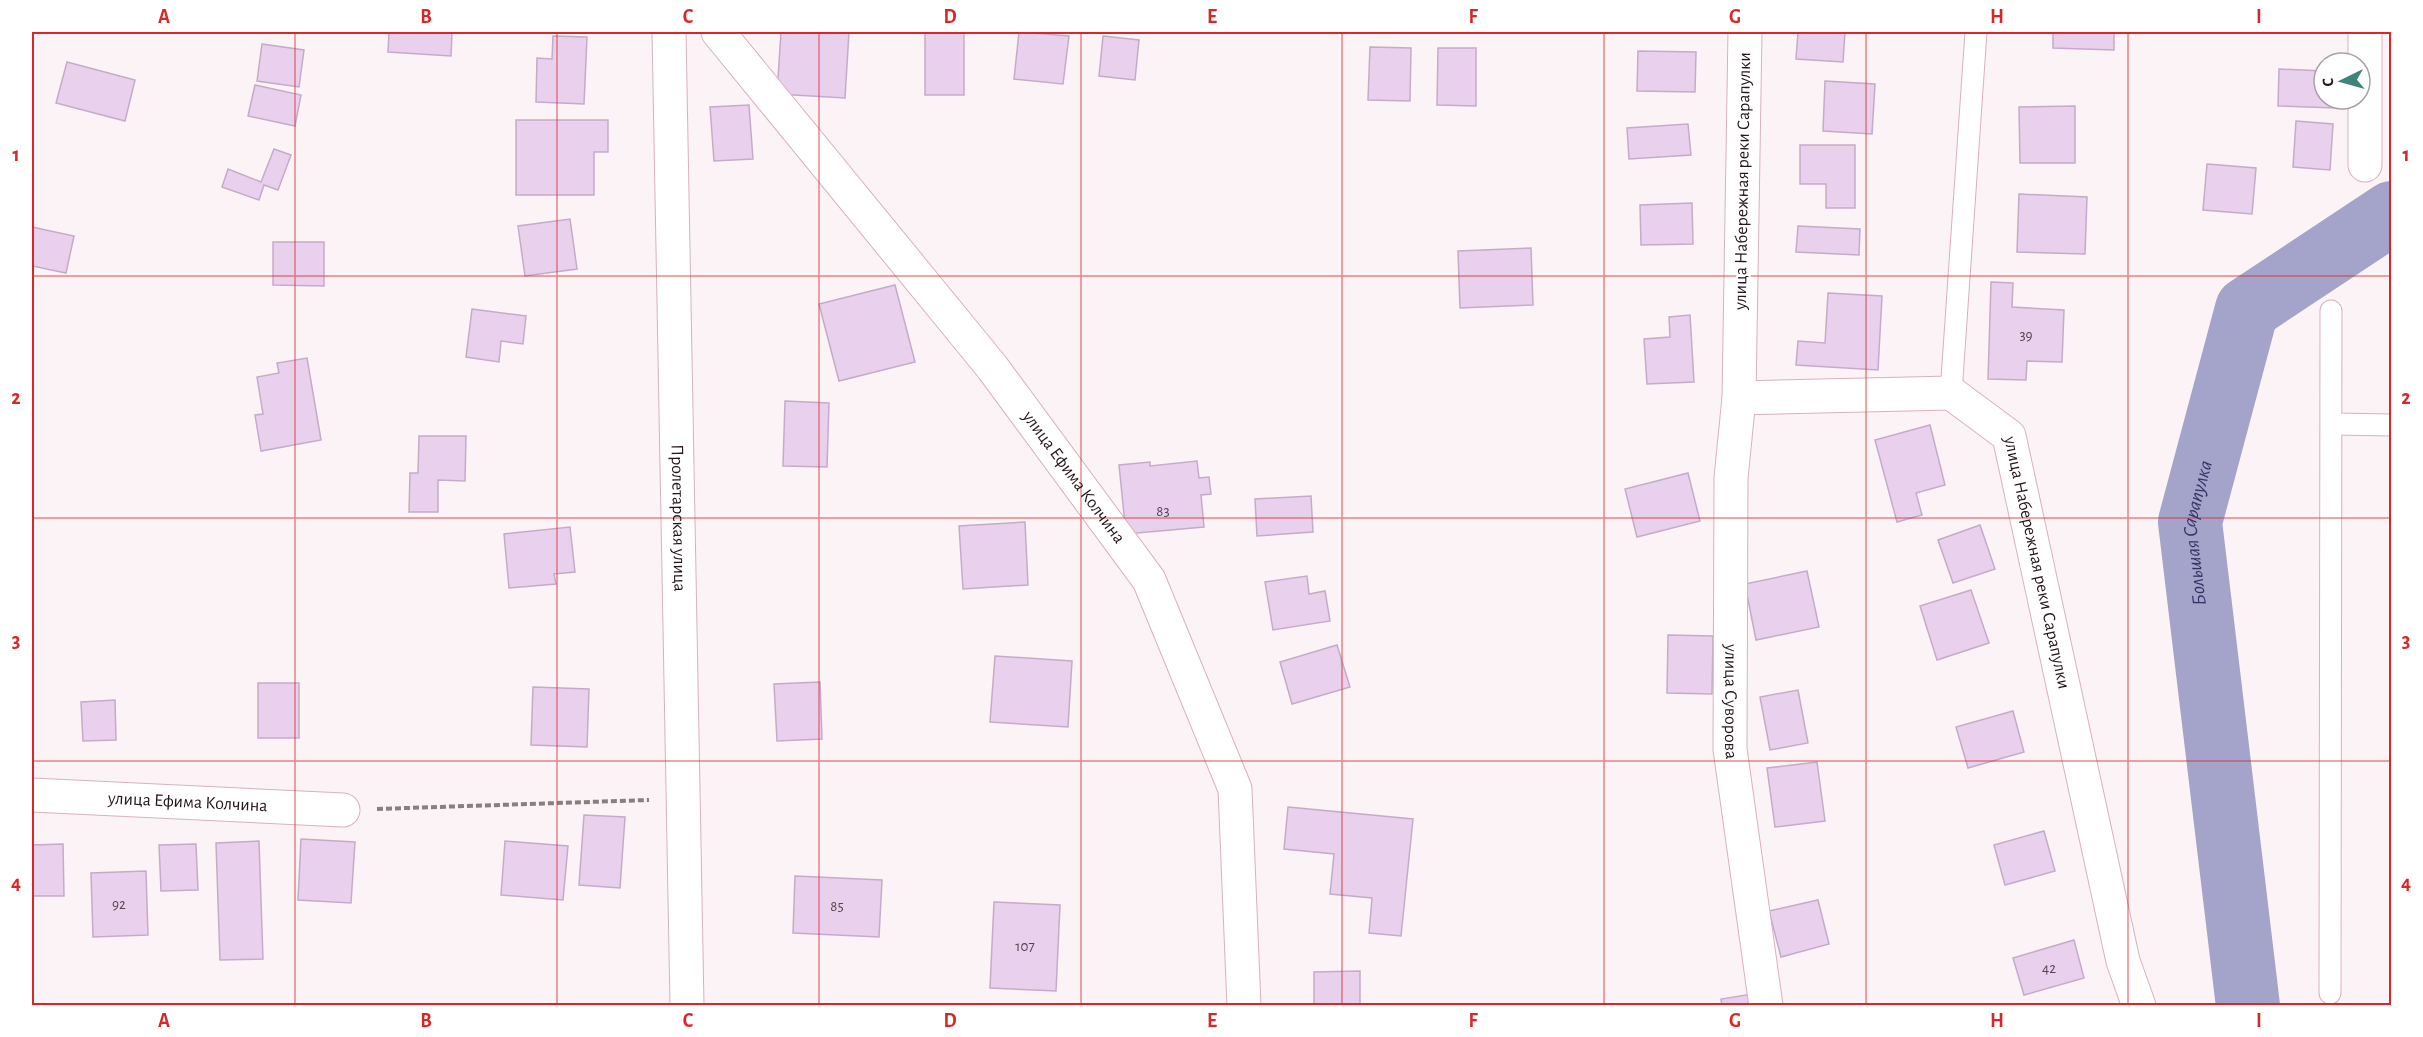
<svg xmlns="http://www.w3.org/2000/svg" width="2423" height="1037" font-family="'Alegreya Sans',sans-serif">
<style>
.lines{fill:none;stroke-linecap:round;stroke-linejoin:round}
.river{stroke:#a4a3ca;stroke-width:64}
.building{fill:#e9d0ed;stroke:#c4acc8;stroke-width:1.5}
.lane-casing{stroke:#d8b1be;stroke-width:23}
.street-casing{stroke:#d8b1be;stroke-width:35}
.path{stroke:#8a7e82;stroke-width:4;stroke-dasharray:6 3;stroke-linecap:butt}
.lane{stroke:#fff;stroke-width:21}
.street{stroke:#fff;stroke-width:33}
.grid{fill:none;stroke:#d62828;stroke-width:1.5;stroke-opacity:0.55}
.labels{text-anchor:middle;dominant-baseline:central;stroke-width:4.5;stroke-linejoin:round;paint-order:stroke}
.number-label{font-size:15px;fill:#554450}
.street-label{font-size:18px;fill:#24161b;stroke:#fff}
.water-label{font-size:20px;font-style:italic;fill:#383165;stroke:#fff}
.neatline{fill:none;stroke:#d62828;stroke-width:2}
.grid-label{font-size:20px;text-anchor:middle;font-weight:bold;fill:#d62828}
</style>
<rect width="100%" height="100%" fill="#fcf3f6"/>
<g class="lines">
<path class="river" id="s1" d="M2248 1006 2190 522 2247 309 2392 213"/>
</g>
<g class="building">
<polygon points="389,32 452,32 451,56 388,52"/>
<polygon points="781,32 849,32 845,98 777,94"/>
<polygon points="1019,32 1069,36 1063,84 1014,79"/>
<polygon points="1798,32 1845,32 1843,62 1796,59"/>
<polygon points="2053,32 2114,32 2114,50 2053,48"/>
<rect x="925" y="33" width="39" height="62"/>
<polygon points="553,36 587,37 584,104 536,102 537,58 552,59"/>
<polygon points="1103,36 1139,40 1135,80 1099,76"/>
<polygon points="262,44 304,50 299,87 257,81"/>
<polygon points="1370,47 1411,48 1410,101 1368,100"/>
<polygon points="1438,48 1476,48 1476,106 1437,105"/>
<polygon points="1638,51 1696,52 1695,92 1637,91"/>
<polygon points="67,62 135,80 125,121 56,103"/>
<polygon points="2279,69 2324,71 2324,99 2336,99 2335,108 2278,106"/>
<polygon points="1825,81 1875,84 1872,134 1823,131"/>
<polygon points="255,85 301,95 295,126 248,116"/>
<polygon points="749,105 753,159 714,161 710,107"/>
<polygon points="2075,106 2075,163 2020,163 2019,107"/>
<polygon points="516,120 608,120 608,152 594,152 594,195 516,195"/>
<polygon points="2296,121 2333,124 2330,170 2293,167"/>
<polygon points="1688,124 1691,155 1629,159 1627,128"/>
<polygon points="1800,145 1855,145 1855,208 1826,208 1826,184 1800,184"/>
<polygon points="274,149 291,155 278,190 264,185 259,200 222,187 228,169 261,182"/>
<polygon points="2207,164 2256,168 2252,214 2203,210"/>
<polygon points="2019,194 2087,197 2085,254 2017,252"/>
<polygon points="1692,203 1693,244 1641,245 1640,205"/>
<polygon points="570,219 577,269 525,276 518,226"/>
<polygon points="1798,226 1860,229 1859,255 1796,252"/>
<polygon points="32,227 74,236 66,273 32,266"/>
<polygon points="273,242 324,242 324,286 273,285"/>
<polygon points="1531,248 1533,305 1460,308 1458,251"/>
<polygon points="1991,282 2013,283 2012,307 2064,310 2062,362 2027,361 2026,380 1988,379"/>
<polygon points="895,285 915,362 839,381 819,304"/>
<polygon points="1828,293 1882,296 1878,370 1796,365 1798,341 1825,343"/>
<polygon points="472,309 526,316 523,344 501,341 499,362 466,357"/>
<polygon points="1690,315 1694,382 1647,384 1644,339 1670,337 1669,317"/>
<polygon points="307,358 321,440 261,451 255,415 263,414 257,377 279,373 277,363"/>
<polygon points="785,401 829,403 827,467 783,466"/>
<polygon points="1930,425 1945,485 1916,493 1922,515 1897,522 1875,440"/>
<polygon points="419,436 466,436 465,481 438,480 438,512 409,512 410,473 418,473"/>
<polygon points="1197,461 1199,478 1209,477 1211,494 1201,495 1204,527 1126,534 1119,465 1150,462 1150,466"/>
<polygon points="1688,473 1700,521 1637,537 1625,489"/>
<polygon points="1311,496 1313,532 1257,536 1255,499"/>
<polygon points="1025,522 1028,585 963,589 959,526"/>
<polygon points="1980,525 1995,569 1953,583 1938,540"/>
<polygon points="570,527 575,572 554,574 556,584 509,588 504,534"/>
<polygon points="1807,571 1819,627 1756,640 1745,584"/>
<polygon points="1307,576 1309,594 1325,591 1330,621 1273,630 1265,582"/>
<polygon points="1971,590 1989,643 1937,660 1920,606"/>
<polygon points="1668,635 1713,636 1712,694 1667,693"/>
<polygon points="1337,645 1350,687 1292,704 1280,662"/>
<polygon points="995,656 1072,661 1068,727 990,722"/>
<polygon points="820,682 822,739 777,741 774,684"/>
<rect x="258" y="683" width="41" height="55"/>
<polygon points="533,687 589,689 587,747 531,745"/>
<polygon points="1798,690 1808,743 1770,750 1760,697"/>
<polygon points="115,700 116,740 83,741 81,702"/>
<polygon points="2013,711 2024,752 1968,768 1956,727"/>
<polygon points="1817,762 1825,821 1775,827 1767,768"/>
<polygon points="1288,807 1413,819 1401,936 1369,933 1372,898 1330,894 1334,854 1284,849"/>
<polygon points="584,815 625,817 620,888 579,885"/>
<polygon points="2044,831 2055,871 2005,885 1994,845"/>
<polygon points="301,839 355,842 351,903 298,900"/>
<polygon points="259,841 263,959 220,960 216,843"/>
<polygon points="505,841 568,846 563,900 501,895"/>
<polygon points="63,844 64,896 32,896 32,845"/>
<polygon points="196,844 198,890 161,891 159,845"/>
<polygon points="146,871 148,935 93,937 91,873"/>
<polygon points="795,876 882,880 879,937 793,933"/>
<polygon points="1818,900 1829,944 1781,957 1769,911"/>
<polygon points="994,902 1060,905 1056,991 990,988"/>
<polygon points="2074,940 2084,978 2024,995 2013,958"/>
<polygon points="1360,971 1360,1006 1314,1006 1314,972"/>
<polygon points="1752,994 1755,1006 1722,1006 1721,999"/>
</g>
<g class="lines">
<defs>
<g id="lane">
<polyline points="1951,393 1976,32"/>
<polyline points="2333,424 2392,425"/>
<polyline points="2330,993 2331,311"/>
</g>
<g id="street">
<path id="s2" d="M669 32 687 1006"/>
<path id="s3" d="M718 32 992 367 1149 580 1235 789 1244 1006"/>
<path id="s4" d="M1745 32 1739 398 1951 393 2009 436 2123 961 2139 1006"/>
<polyline points="2365,165 2365,32"/>
<path id="s5" d="M1739 398 1731 478 1730 749 1766 1006"/>
<path id="s6" d="M32 795 343 810"/>
</g>
</defs>
<use href="#lane" class="lane-casing"/>
<use href="#street" class="street-casing"/>
<polyline class="path" points="377,809 649,800"/>
<use href="#lane" class="lane"/>
<use href="#street" class="street"/>
</g>
<path class="grid" d="M295 32V1006M557 32V1006M819 32V1006M1081 32V1006M1342 32V1006M1604 32V1006M1866 32V1006M2128 32V1006M32 276H2392M32 518H2392M32 761H2392"/>
<g class="labels">
<g class="number-label">
<text x="2026" y="335">39</text>
<text x="1163" y="511">83</text>
<text x="119" y="904">92</text>
<text x="837" y="906">85</text>
<text x="1025" y="946">107</text>
<text x="2049" y="968">42</text>
</g>
<g class="street-label">
<text transform="translate(1743 181) rotate(-89)">улица Набережная реки Сарапулки</text>
<text stroke="none"><textPath href="#s3" startOffset="570">улица Ефима Колчина</textPath></text>
<text stroke="none"><textPath href="#s2" startOffset="486">Пролетарская улица</textPath></text>
<text stroke="none"><textPath href="#s4" startOffset="780">улица Набережная реки Сарапулки</textPath></text>
<text stroke="none"><textPath href="#s5" startOffset="304">улица Суворова</textPath></text>
<text stroke="none"><textPath href="#s6" startOffset="156">улица Ефима Колчина</textPath></text>
</g>
<g class="water-label">
<text stroke="none"><textPath href="#s1" startOffset="477">Большая Сарапулка</textPath></text>
</g>
</g>
<rect width="2423" height="1037" fill="none" stroke="#ffffff" stroke-width="66"/>
<g transform="translate(2342 81) rotate(265)"><circle r="28" fill="#ffffff" stroke="#a7a2a4" stroke-width="1.5"/>
<path d="M0-4.5L10 22L0 15L-10 22Z" fill="#3f847b"/>
<text y="-9" font-size="16" font-weight="bold" text-anchor="middle" fill="#24161b">С</text>
</g>
<rect x="33" y="33" width="2357" height="971" class="neatline"/>
<g class="grid-label">
<text x="164" y="23">A</text>
<text x="426" y="23">B</text>
<text x="688" y="23">C</text>
<text x="950" y="23">D</text>
<text x="1212" y="23">E</text>
<text x="1473" y="23">F</text>
<text x="1735" y="23">G</text>
<text x="1997" y="23">H</text>
<text x="2259" y="23">I</text>
<text x="16" y="161">1</text>
<text x="2406" y="161">1</text>
<text x="16" y="404">2</text>
<text x="2406" y="404">2</text>
<text x="16" y="647">3</text>
<text x="2406" y="647">3</text>
<text x="16" y="889">4</text>
<text x="2406" y="889">4</text>
<text x="164" y="1027">A</text>
<text x="426" y="1027">B</text>
<text x="688" y="1027">C</text>
<text x="950" y="1027">D</text>
<text x="1212" y="1027">E</text>
<text x="1473" y="1027">F</text>
<text x="1735" y="1027">G</text>
<text x="1997" y="1027">H</text>
<text x="2259" y="1027">I</text>
</g>
</svg>
